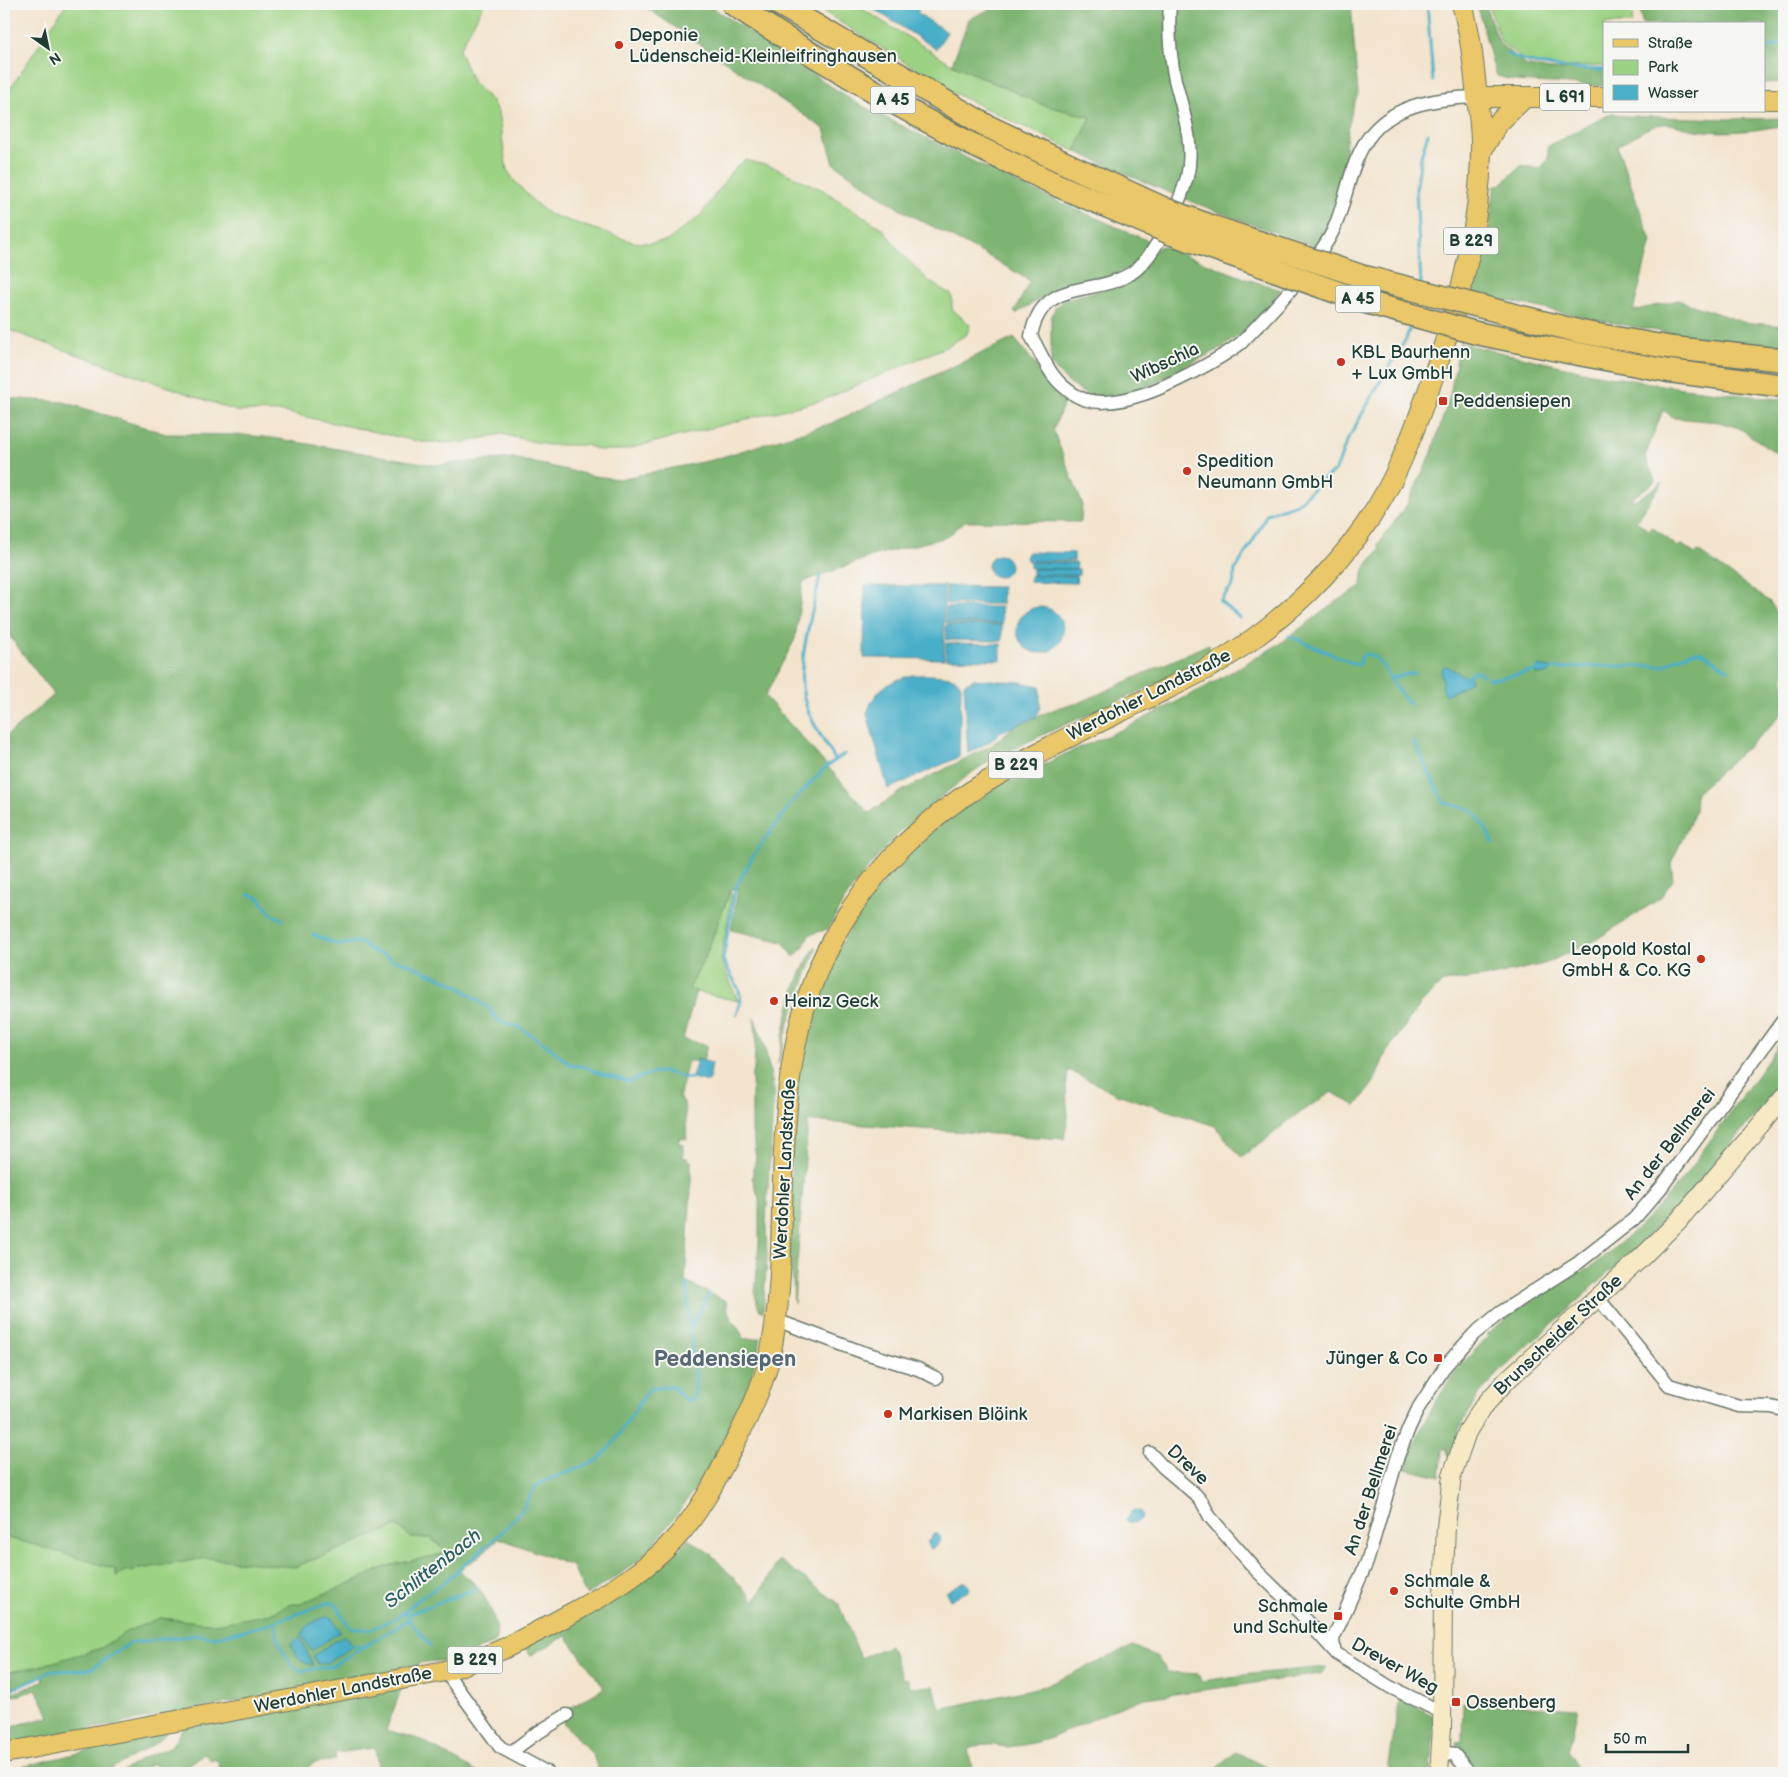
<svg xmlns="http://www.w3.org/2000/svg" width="1788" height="1777" font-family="'Balsamiq Sans',sans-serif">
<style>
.green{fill:#9cd283;stroke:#5e885c}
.forest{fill:#7db471;stroke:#4e7852}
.water{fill:#4aafc9;stroke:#34767e}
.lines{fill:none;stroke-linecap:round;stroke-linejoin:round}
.stream{stroke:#4aafc9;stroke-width:3}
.minor-casing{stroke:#69776a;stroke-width:15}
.secondary-casing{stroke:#69776a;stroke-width:20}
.primary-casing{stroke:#69776a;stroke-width:22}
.motorway-casing{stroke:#69776a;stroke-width:25}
.minor{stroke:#fff;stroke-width:12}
.secondary{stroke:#f7e9c3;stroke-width:18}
.primary{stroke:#eac769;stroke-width:20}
.motorway{stroke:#eac769;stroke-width:22}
.motorway-bridge-casing{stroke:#69776a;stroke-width:25;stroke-linecap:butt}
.motorway-bridge{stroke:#eac769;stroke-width:22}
.poi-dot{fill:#c8321e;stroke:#f6f6f2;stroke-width:2}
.labels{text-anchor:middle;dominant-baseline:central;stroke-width:4;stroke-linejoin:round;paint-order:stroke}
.shield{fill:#f6f6f2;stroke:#60746d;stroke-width:1}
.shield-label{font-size:16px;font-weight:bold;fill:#1f3d34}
.poi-label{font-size:18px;fill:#1f3d34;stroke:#f6f6f2;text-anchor:start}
.street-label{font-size:18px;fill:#1f3d34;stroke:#f6f6f2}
.water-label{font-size:19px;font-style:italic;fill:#2c5f61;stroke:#f6f6f2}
.district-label{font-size:22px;font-weight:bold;fill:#566774;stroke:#f6f6f2}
</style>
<rect width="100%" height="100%" fill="#f6f6f2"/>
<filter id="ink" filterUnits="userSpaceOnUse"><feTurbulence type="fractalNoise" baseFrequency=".02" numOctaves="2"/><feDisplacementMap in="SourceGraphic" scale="10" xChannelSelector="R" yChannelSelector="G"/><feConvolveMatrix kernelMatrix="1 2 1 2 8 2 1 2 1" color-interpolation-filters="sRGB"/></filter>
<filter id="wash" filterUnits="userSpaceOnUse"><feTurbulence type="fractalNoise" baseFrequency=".0096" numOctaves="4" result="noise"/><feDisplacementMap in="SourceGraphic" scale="20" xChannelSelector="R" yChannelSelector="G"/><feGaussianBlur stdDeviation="1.12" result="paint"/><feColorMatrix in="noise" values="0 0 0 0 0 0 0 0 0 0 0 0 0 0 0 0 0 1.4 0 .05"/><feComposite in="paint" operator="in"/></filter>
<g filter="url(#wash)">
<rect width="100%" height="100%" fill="#f3e4ce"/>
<g class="green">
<polygon points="66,4 484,4 459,50 473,83 492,101 498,113 507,170 514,180 534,202 549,214 633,242 649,243 667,241 701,215 731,172 745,160 773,167 823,190 855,211 883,229 901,253 930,282 952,295 952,309 970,325 967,334 946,347 823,400 623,450 599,450 585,445 548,445 501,434 463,443 421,442 283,412 236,411 28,337 4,328 4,98"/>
<polygon points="811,4 854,4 952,64 1043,105 1091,117 1075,151 943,88 911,66"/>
<polygon points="1490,4 1614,4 1633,16 1631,24 1604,24 1604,66 1550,67 1526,62 1502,43 1491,13"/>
<polygon points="730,892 732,893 721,960 738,1001 688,990 705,957"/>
<polygon points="397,1526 412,1538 431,1538 447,1553 388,1566 337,1589 301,1603 289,1605 270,1614 217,1624 160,1618 106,1644 102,1648 40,1666 4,1673 4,1537 39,1546 115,1569 117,1577 121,1572 207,1558 294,1567"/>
</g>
<g class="forest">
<path d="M641 4H707L858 104 1021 185 1151 242C1137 268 1113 278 1085 283 1077 284 1069 284 1062 287 1048 292 1035 303 1021 310L1017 314 1014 312 1030 281 990 257 901 210 834 164 824 129Z"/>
<path d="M1001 4H1351L1358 94C1347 120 1345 147 1343 174L1345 175 1336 209 1316 246C1234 220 1154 188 1075 151L1091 117 1043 105 952 64 969 19Z"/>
<polygon points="1477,4 1487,4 1488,14 1500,44 1525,65 1550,70 1604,69 1604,86 1516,81 1497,76 1493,65"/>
<polygon points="1640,4 1784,4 1784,82 1764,83 1764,24 1642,24"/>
<path d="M1612 113 1622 116 1731 119 1784 118V125C1756 131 1725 134 1696 130 1686 129 1673 123 1662 124 1646 126 1632 139 1617 146L1651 241 1633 311 1678 300 1743 322 1784 326V347L1737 344 1674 334 1586 318 1472 293 1477 273H1479L1487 242 1495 185H1500L1522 165 1538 169 1548 160V146Z"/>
<path d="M1161 246 1247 279 1281 290C1264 308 1248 331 1227 344 1215 352 1202 358 1189 364 1161 379 1127 403 1093 396 1075 392 1062 377 1051 364V318L1055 308 1064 299 1103 290Z"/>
<path d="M1014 338C1026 352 1037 366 1048 381 1052 386 1056 388 1058 393L1067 396 1053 430 1082 503 1081 522 965 521 947 537 875 555 803 582 795 639 765 696 869 813 900 792 992 745 1013 727 1060 707 1079 703 1209 644 1210 651C1202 664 1132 695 1114 703 1070 723 1025 741 983 765 970 773 959 783 947 792 898 830 856 874 828 929L809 935 803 948 794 957 783 942 731 930 738 889H731L705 957 689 989 696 991 683 1039 707 1045 703 1061 697 1059 696 1061H688L679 1098 684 1102 687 1133H686L687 1139 679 1138V1144H684L683 1158H688V1161H691V1190L685 1282 726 1301 729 1315 745 1339 761 1338C746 1409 708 1477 662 1533 655 1541 648 1552 640 1559 623 1573 605 1584 586 1595L572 1566 499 1538 477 1558 459 1570C464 1575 470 1579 474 1583 486 1596 503 1628 494 1643 480 1648 466 1655 452 1659 441 1662 430 1661 419 1663L416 1668 4 1745V1728L50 1717 36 1689 21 1695 4 1697V1693L20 1691 44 1680 42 1675 19 1686 4 1688V1673L40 1666 102 1648 127 1631 160 1618 217 1624 270 1614 289 1605 301 1603 337 1589 388 1566 447 1553 431 1538H412L397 1526 294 1567 207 1558 122 1572 117 1577 115 1569 39 1546 4 1537V738L54 695 4 629V398L64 402 166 434 244 435 272 438 435 465 513 458 594 476 619 479 712 460 832 423Z"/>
<path d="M1460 343 1591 373 1667 386 1784 400V458L1739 428 1719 422 1674 418 1663 410 1645 456 1655 480 1653 483 1632 498 1630 501 1638 499 1663 482 1636 521 1649 530 1652 527 1678 547 1681 544 1695 554 1698 551 1770 602 1784 623V711L1770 727 1696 793 1695 812 1671 863 1673 880 1660 898 1653 903 1594 941 1544 964 1492 976 1443 982 1420 1005 1391 1046 1385 1055 1374 1082 1356 1106 1332 1092 1296 1115 1265 1140 1241 1157 1215 1126 1117 1094 1068 1070 1066 1090 1068 1117 1064 1139 808 1121 794 1303 793 1281 789 1259C792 1189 789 1112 804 1044 822 960 871 882 937 827 959 809 985 794 1008 777L1011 782 1067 753 1128 727 1207 686 1279 644 1336 602 1361 587 1364 569 1380 549 1378 544 1406 506 1431 455 1450 395Z"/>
<path d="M816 946V950L790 1019 778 1064C785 1024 792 980 816 946Z"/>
<polygon points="754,1017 764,1044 774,1091 766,1220 767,1257 763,1312 759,1309 755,1295 759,1242 759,1198 752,1178 756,1157 752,1131 752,1073 754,1070 756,1036"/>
<path d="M1784 1038V1079L1695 1188 1644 1240 1506 1366 1480 1393 1459 1429 1449 1459 1446 1447 1443 1451 1440 1477 1405 1469C1422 1418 1449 1374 1488 1337L1486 1334 1534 1298 1577 1269 1581 1274C1622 1244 1655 1214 1686 1174Z"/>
<polygon points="688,1539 711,1554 755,1601 779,1560 838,1603 861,1658 890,1646 903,1679 907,1678 911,1687 934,1686 940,1709 1045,1686 1133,1646 1157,1657 1167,1672 1199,1674 1201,1681 1260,1673 1327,1667 1321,1674 1145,1698 1115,1709 1049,1739 1024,1745 1006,1747 984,1744 968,1749 973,1773 599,1773 593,1755 563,1723 565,1711 604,1688 566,1636 531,1655 523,1647 668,1554 678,1551"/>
<path d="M400 1685 401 1690 386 1730 422 1740 478 1773H379L375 1748 335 1753 336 1760 312 1763 307 1769 271 1773H223L218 1766 220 1765 215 1759 212 1761 204 1754 177 1773H168L153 1764 132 1773H120C128 1768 135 1763 143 1758 164 1748 171 1753 182 1728Z"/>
<polygon points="1400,1697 1432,1715 1434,1722 1431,1773 1401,1773 1388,1770"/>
<polygon points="1463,1702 1578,1709 1568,1751 1580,1773 1475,1773 1456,1742 1462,1741"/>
<path d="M166 1732C162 1744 120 1761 107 1773H4V1769L25 1766Z"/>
<polygon points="1236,1752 1279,1773 1211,1773"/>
</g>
<g class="water">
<polygon points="866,4 911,4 919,9 917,13 947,32 936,49"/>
<polygon points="1028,552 1074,553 1074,561 1028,561 1025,557"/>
<circle cx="999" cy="566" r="11"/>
<polygon points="1030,562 1077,563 1076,569 1030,568"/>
<rect x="1032" y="569" width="47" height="6"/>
<polygon points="1030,576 1076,576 1077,583 1030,582"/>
<polygon points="865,586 944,586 944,659 864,658"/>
<polygon points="946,586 1002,587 1002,604 946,604"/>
<polygon points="946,607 1001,607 1002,624 946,623"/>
<circle cx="1040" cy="630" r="23"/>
<polygon points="946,625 1002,625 1002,641 946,640"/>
<polygon points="946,643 1001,644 1001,660 946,659"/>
<path d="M1446 666C1452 669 1465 677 1470 678L1471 681 1463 687 1445 695 1442 686 1443 683 1441 674 1443 667Z"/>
<polygon points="1541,666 1553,669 1547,674 1537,675 1534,671 1537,667"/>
<path d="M913 675C923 675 949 674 957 680 959 681 960 684 961 686L959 757 888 789 867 714C874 689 889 681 913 675Z"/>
<polygon points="974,679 1019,682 1040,686 1040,709 1036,717 1000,732 991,741 968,753 964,684"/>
<polygon points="697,1059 712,1063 709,1082 692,1078"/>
<path d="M1135 1510 1140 1511 1142 1516 1141 1520C1135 1523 1131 1525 1126 1520L1132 1511Z"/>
<polygon points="934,1534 938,1534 941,1540 935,1547 931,1549 927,1543"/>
<polygon points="963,1582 966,1582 970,1588 968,1591 950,1600 946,1592"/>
<path d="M325 1617H331L340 1632 311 1651 302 1635C306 1624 315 1621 325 1617Z"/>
<polygon points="344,1635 353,1646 327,1663 318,1664 313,1656"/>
<path d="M300 1637 313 1665C297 1662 297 1656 291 1644Z"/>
</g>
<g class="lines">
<g class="stream">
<polyline points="1427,4 1433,81"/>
<polyline points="1764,48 1784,44"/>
<path d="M1507 54C1537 68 1572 69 1604 70"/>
<polyline points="1421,284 1416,190 1421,157 1428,133"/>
<path d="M820 576C814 607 799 655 802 686 804 712 822 738 835 759"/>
<polyline points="1240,618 1220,601 1233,585 1235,570 1253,541 1267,514 1297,504 1320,482 1336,470 1346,443 1386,371 1406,339 1411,324"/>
<path d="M1289 636 1357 665 1360 663 1361 658 1365 654C1379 654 1383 668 1390 678L1414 673"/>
<polyline points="1553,669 1591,666 1664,666 1675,659 1693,652 1702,652 1729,670"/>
<polyline points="1390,678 1396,688 1410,704"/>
<polyline points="1466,678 1475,671 1483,675"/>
<polyline points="1488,678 1492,679 1534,671"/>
<path d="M1414 742 1443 801 1446 803 1472 810C1480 821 1488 831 1493 843"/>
<polyline points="249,894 259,898 271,914 283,920"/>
<path d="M313 935 339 945 357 942 362 943 372 951 385 955 393 960 406 963 457 985 488 1008 500 1022 519 1027 549 1047 571 1065 586 1067 595 1072 629 1082C638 1078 650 1072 660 1072 671 1071 681 1079 692 1078"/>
<polyline points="737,1014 741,1001 739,990 723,960 735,889 753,856 791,803 827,766 845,754"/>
<polyline points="692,1327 709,1294"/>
<polyline points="403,1614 411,1613 478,1588"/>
<polyline points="408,1619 430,1645"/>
<polyline points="275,1623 279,1642 284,1653 293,1666 302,1671 332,1666 400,1625 408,1619 411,1613"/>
<polyline points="353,1646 363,1646"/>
<path d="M4 1690C24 1687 30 1681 47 1673 59 1668 78 1673 91 1669L130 1643 197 1635 216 1637 266 1625 331 1602 337 1606 349 1627 369 1630 398 1617 416 1601 443 1583 499 1535 522 1510 535 1487 544 1481 597 1461 614 1442 649 1389 672 1386 687 1401 694 1398 696 1376 691 1341 687 1284"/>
</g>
</g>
</g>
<g filter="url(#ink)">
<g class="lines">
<defs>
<g id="minor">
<path d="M1170 4C1168 29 1170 55 1175 80 1183 111 1195 145 1187 177 1180 203 1154 260 1130 274 1092 297 1042 277 1031 336 1045 360 1049 379 1075 395 1092 406 1118 402 1137 396 1164 389 1219 360 1241 343 1248 336 1255 328 1262 321 1284 298 1305 275 1322 249 1327 242 1332 234 1335 226 1348 196 1350 158 1373 132 1398 103 1440 98 1477 97"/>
<polyline points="1598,1298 1669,1385 1739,1406 1771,1407 1784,1410"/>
<polyline points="776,1320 862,1352 918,1369 936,1378"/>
<polyline points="1150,1453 1163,1467 1195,1494 1202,1502 1210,1517 1257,1571 1300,1613 1337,1654 1390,1687 1441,1712"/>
<polyline points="1334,1649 1333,1639 1367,1562 1398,1456 1409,1428 1419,1407 1446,1365 1474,1334 1501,1312 1578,1263 1634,1219 1660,1189 1784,1019"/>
<polyline points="445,1671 500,1747 548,1773"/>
<polyline points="511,1752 534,1735 567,1715"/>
<polyline points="1441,1752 1454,1754 1470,1773"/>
</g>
<polyline id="secondary" points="1439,1773 1442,1728 1443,1593 1446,1527 1452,1475 1467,1432 1482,1408 1507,1380 1641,1258 1679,1220 1784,1097"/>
<g id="primary">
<polyline points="1477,97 1604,97"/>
<polyline points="1764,99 1784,99"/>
<polyline points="1481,152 1497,124 1525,97"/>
<path d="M4 1753 445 1671C465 1664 486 1657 505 1648 528 1637 550 1625 572 1613 609 1593 646 1571 675 1539 700 1512 716 1480 732 1448 747 1420 761 1391 769 1360 780 1311 781 1260 782 1211 785 1104 787 1004 849 912 882 862 927 818 978 787 1030 755 1085 729 1140 702 1168 688 1198 675 1225 658 1261 635 1295 607 1324 576 1355 543 1383 503 1401 461 1417 426 1429 388 1442 351 1464 287 1480 220 1481 152 1482 131 1478 109 1476 88 1473 59 1470 32 1462 4"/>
</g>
<g id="motorway">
<path d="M733 4C809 54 891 103 973 145 1002 159 1031 172 1059 186"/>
<polyline points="779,4 987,126 1069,165"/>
<polyline points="1673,348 1784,360"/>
<polyline points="1669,371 1784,386"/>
</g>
</defs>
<use href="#minor" class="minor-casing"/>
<use href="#secondary" class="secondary-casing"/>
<use href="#primary" class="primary-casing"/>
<use href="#motorway" class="motorway-casing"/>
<use href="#minor" class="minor"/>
<use href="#secondary" class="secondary"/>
<use href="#primary" class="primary"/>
<use href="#motorway" class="motorway"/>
<defs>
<g id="motorway-bridge">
<polyline points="1069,165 1165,209 1213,227 1361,276 1581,332 1673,348"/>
<polyline points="1059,186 1175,235 1362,301 1476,333 1568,352 1669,371"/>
</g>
</defs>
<use href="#motorway-bridge" class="motorway-bridge-casing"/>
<use href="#motorway-bridge" class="motorway-bridge"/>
</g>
</g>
<g class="poi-dot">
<circle cx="619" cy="45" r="5"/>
<circle cx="1341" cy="362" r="5"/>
<rect x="1438" y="396" width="10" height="10" rx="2.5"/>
<circle cx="1187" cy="471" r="5"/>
<circle cx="1701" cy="959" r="5"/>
<circle cx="774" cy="1001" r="5"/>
<rect x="1433" y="1353" width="10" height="10" rx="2.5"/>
<circle cx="888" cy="1414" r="5"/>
<circle cx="1394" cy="1591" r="5"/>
<rect x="1333" y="1611" width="10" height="10" rx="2.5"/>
<rect x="1451" y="1697" width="10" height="10" rx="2.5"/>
</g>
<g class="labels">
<g class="shield">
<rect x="1540" y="83.5" width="50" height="27" rx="4"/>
<rect x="870.5" y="86.5" width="45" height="27" rx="4"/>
<rect x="1443.5" y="227.5" width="55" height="27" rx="4"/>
<rect x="1335.5" y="285.5" width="45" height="27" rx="4"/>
<rect x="988.5" y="751.5" width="55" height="27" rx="4"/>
<rect x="447.5" y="1646.5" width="55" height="27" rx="4"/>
</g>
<g class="shield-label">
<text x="1565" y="97">L 691</text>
<text x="893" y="100">A 45</text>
<text x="1471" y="241">B 229</text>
<text x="1358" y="299">A 45</text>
<text x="1016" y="765">B 229</text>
<text x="475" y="1660">B 229</text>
</g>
<g class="poi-label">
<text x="629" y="35">Deponie<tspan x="629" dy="21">Lüdenscheid-Kleinleifringhausen</tspan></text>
<text x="1351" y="352">KBL Baurhenn<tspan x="1351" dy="21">+ Lux GmbH</tspan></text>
<text x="1453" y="401">Peddensiepen</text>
<text x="1197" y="461">Spedition<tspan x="1197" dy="21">Neumann GmbH</tspan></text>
<text x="1691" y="949" text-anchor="end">Leopold Kostal<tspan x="1691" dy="21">GmbH &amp; Co. KG</tspan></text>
<text x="784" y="1001">Heinz Geck</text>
<text x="1428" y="1358" text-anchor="end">Jünger &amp; Co</text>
<text x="898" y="1414">Markisen Blöink</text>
<text x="1404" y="1581">Schmale &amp;<tspan x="1404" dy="21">Schulte GmbH</tspan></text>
<text x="1328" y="1606" text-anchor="end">Schmale<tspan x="1328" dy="21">und Schulte</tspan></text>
<text x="1466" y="1702">Ossenberg</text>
</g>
<g class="street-label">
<text transform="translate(1165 363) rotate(-25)">Wibschla</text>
<text transform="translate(1149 695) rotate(-27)">Werdohler Landstraße</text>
<text transform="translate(1670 1144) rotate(-52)">An der Bellmerei</text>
<text transform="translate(785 1169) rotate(-87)">Werdohler Landstraße</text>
<text transform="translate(1558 1335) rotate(-43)">Brunscheider Straße</text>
<text transform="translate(1188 1465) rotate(43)">Dreve</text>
<text transform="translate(1371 1490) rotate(-72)">An der Bellmerei</text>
<text transform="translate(1395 1666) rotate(29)">Drever Weg</text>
<text transform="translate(343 1690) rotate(-11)">Werdohler Landstraße</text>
</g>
<g class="water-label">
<text transform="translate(433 1569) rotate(-38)">Schlittenbach</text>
</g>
<g class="district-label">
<text x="725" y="1359">Peddensiepen</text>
</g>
</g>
<rect width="1788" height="1777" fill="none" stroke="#f6f6f2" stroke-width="20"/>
<rect x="1603" y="22" width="162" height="90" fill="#f6f6f2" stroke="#a0aca6"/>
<rect x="1613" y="39" width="25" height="8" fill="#eac769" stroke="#a0aca6"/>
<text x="1648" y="48" font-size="15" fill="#1f3d34">Straße</text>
<rect x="1613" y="60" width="25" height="15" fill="#9cd283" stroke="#a0aca6"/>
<text x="1648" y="72" font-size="15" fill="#1f3d34">Park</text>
<rect x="1613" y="85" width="25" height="15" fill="#4aafc9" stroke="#a0aca6"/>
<text x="1648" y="98" font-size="15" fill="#1f3d34">Wasser</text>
<g transform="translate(48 48) rotate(147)" stroke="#f6f6f2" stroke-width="4" paint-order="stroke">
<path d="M0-4L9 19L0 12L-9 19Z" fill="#1f3d34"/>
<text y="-8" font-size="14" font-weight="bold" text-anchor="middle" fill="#1f3d34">N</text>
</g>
<path d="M1606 1744v8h82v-8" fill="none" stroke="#1f3d34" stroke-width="2.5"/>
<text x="1613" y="1744" font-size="15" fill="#1f3d34" stroke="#f6f6f2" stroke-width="4" paint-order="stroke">50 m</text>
</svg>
